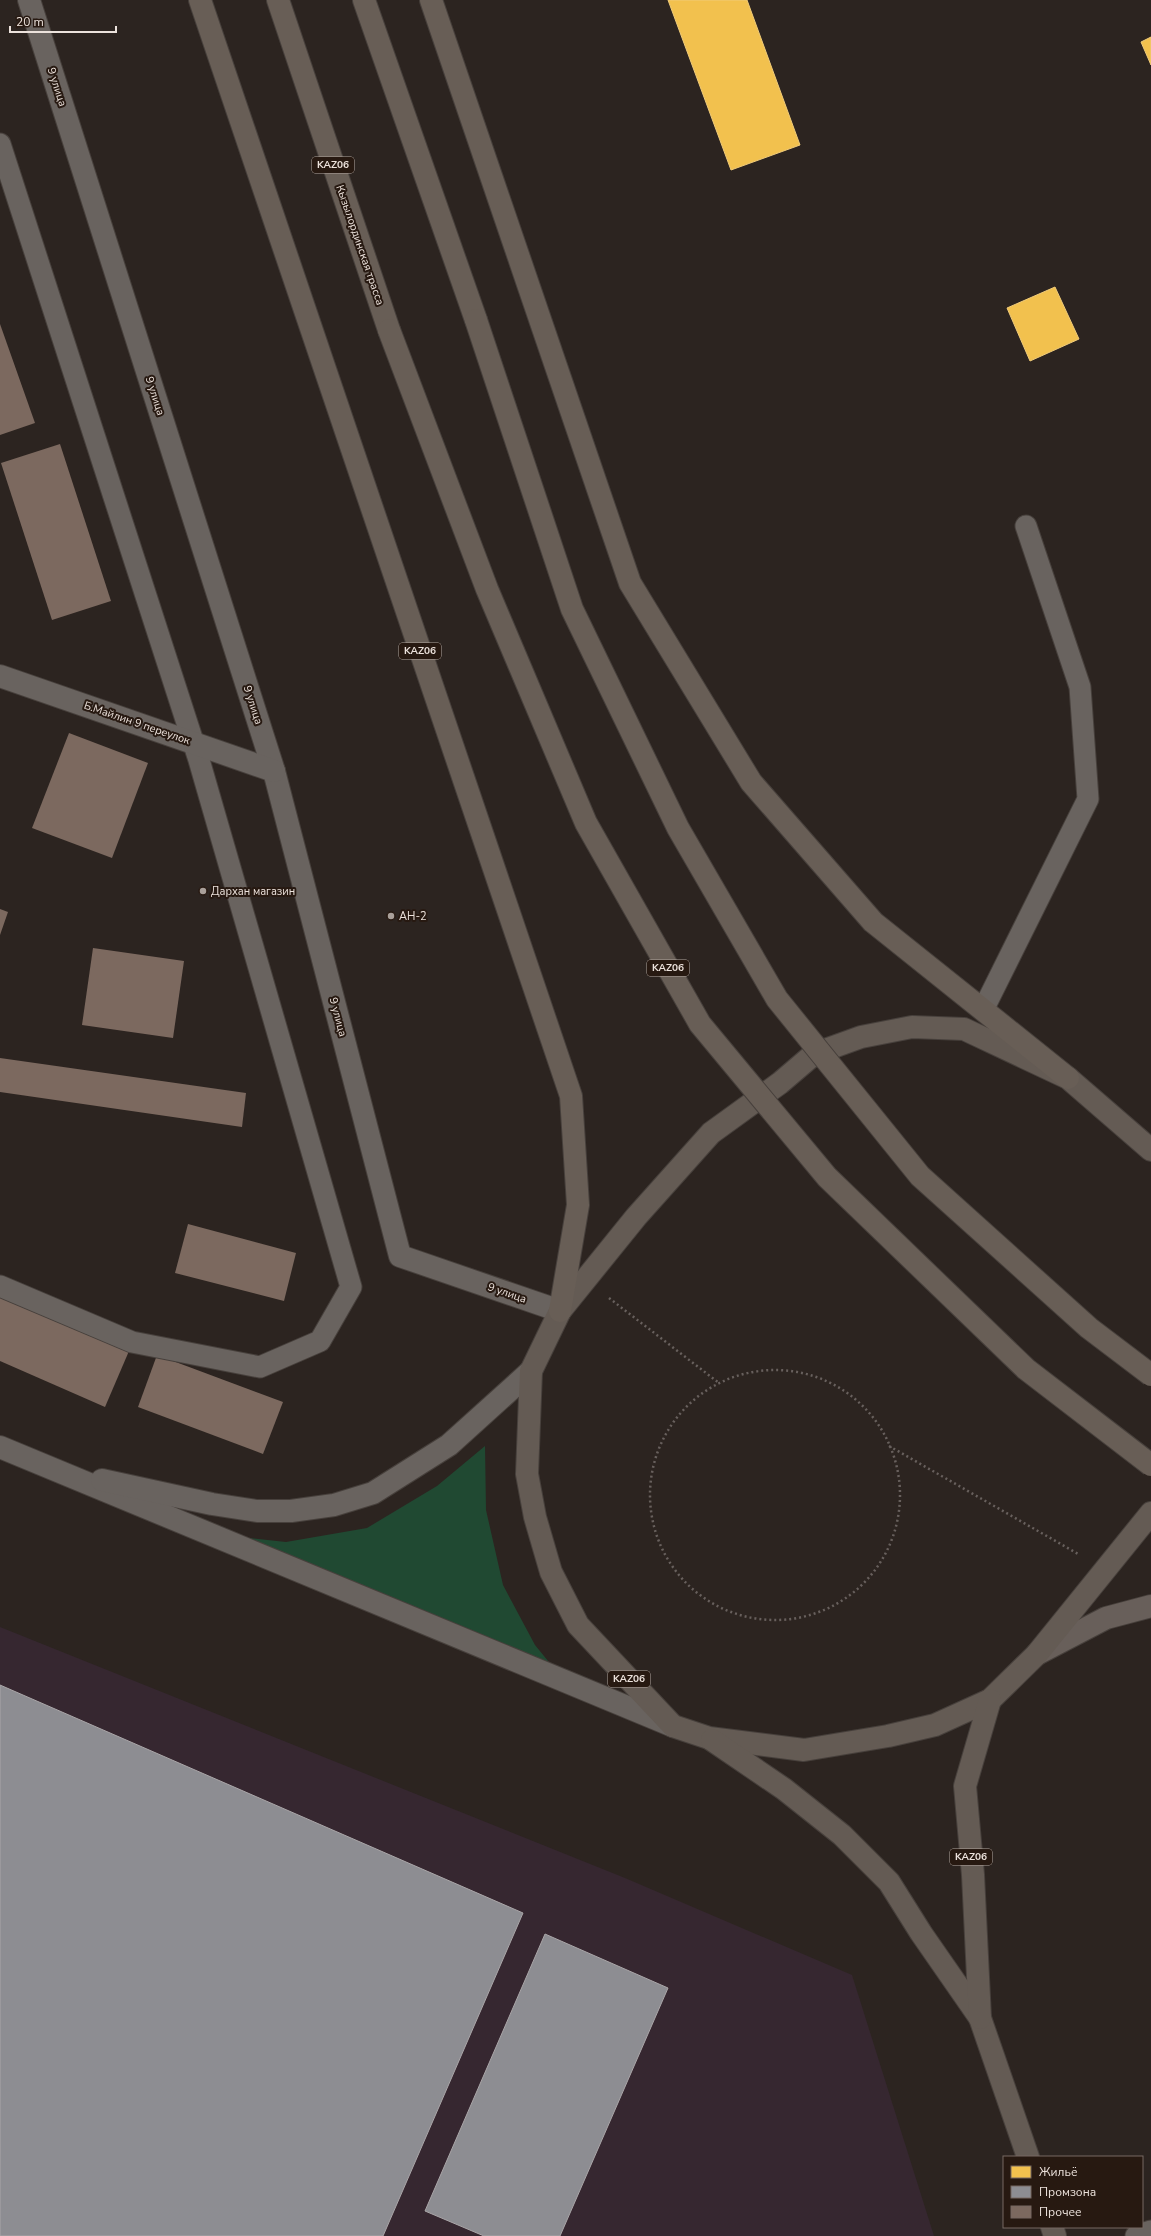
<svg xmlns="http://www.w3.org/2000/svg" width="1151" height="2236" font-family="'Nunito Sans',sans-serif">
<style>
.industrial{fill:#362730}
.green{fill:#204932}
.homes{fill:#f2c14e;stroke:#f0cb79}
.industry{fill:#8d8d92;stroke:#aaa6a8}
.building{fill:#7c695f}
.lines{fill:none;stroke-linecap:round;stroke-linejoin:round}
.service-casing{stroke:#47403c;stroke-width:23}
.minor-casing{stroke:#47403c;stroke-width:24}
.tertiary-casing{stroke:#47403c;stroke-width:24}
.secondary-casing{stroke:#47403c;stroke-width:24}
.primary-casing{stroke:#47403c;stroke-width:24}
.trunk-casing{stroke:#47403c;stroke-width:24}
.path{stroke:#68605d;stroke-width:2.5;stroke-dasharray:2 3;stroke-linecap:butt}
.service{stroke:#69635f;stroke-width:21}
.minor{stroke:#69635f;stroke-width:22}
.tertiary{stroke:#69635f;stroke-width:22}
.secondary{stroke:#685f5a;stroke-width:22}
.primary{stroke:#645b54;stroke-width:22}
.trunk{stroke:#685e56;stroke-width:22}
.trunk-bridge-casing{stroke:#47403c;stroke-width:24;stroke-linecap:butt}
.trunk-bridge{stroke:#685e56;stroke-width:22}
.poi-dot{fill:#a9a09a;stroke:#271911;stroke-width:1.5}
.labels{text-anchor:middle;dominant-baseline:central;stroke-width:4;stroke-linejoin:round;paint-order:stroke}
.shield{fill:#271911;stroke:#b1a69f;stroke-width:1}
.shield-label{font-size:10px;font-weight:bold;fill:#ece2dc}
.street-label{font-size:11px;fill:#ece2dc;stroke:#271911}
.poi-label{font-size:11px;fill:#ece2dc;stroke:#271911;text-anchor:start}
</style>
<rect width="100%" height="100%" fill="#2c2420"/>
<polygon class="industrial" points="0,1627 625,1878 852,1975 934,2236 0,2236"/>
<polygon class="green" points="485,1446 486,1510 503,1585 535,1645 575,1694 187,1531 286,1542 367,1528 437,1486"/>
<g class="homes">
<polygon points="668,0 747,0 800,145 731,170"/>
<polygon points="1151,37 1151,65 1141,42"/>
<polygon points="1055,287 1079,339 1030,361 1007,308"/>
</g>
<g class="industry">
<polygon points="0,1685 523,1913 383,2236 0,2236"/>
<polygon points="545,1934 668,1988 560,2236 484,2236 425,2211"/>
</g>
<g class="building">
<polygon points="0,324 35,423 0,435"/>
<polygon points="60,444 111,601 52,620 1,463"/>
<polygon points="69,733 148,763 112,858 32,828"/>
<polygon points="0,909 8,912 0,935"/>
<polygon points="93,948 184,961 173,1038 82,1025"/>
<polygon points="0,1058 246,1093 242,1127 0,1092"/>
<polygon points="188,1224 296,1253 284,1301 175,1273"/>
<polygon points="0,1295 129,1351 105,1407 0,1361"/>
<polygon points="157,1355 283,1402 263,1454 138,1407"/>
</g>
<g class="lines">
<defs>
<g id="service">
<polyline points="0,144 199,760 351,1287 320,1341 260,1367 132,1342 0,1286"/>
<polyline points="983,1010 1088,799 1080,687 1026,526"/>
<polyline points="1136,2236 1151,2231"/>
</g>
<g id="minor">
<polyline points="29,0 274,771 400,1256 560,1311"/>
<polyline points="0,676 274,771"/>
</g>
<g id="tertiary">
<polyline points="0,1447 673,1726"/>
<polyline points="102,1480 212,1504 257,1511 291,1511 334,1505 373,1493 449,1445 531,1371"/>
</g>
<polyline id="secondary" points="1037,1654 1106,1618 1151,1606"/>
<g id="primary">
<polyline points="1151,1150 1068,1078 964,1029 912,1027 861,1037 814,1054 780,1083 711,1133 636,1217 560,1311 531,1371 527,1474 535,1517 551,1572 578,1625 673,1726 709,1738 804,1750 888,1736 935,1725 990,1700 1037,1654 1151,1513"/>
<polyline points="712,1740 784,1789 842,1835 889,1882 921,1933 980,2018 1028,2157"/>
<polyline points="980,2018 973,1875 965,1786 990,1700"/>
<polyline points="1052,2227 1055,2236"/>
</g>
<g id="trunk">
<polyline points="200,0 571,1096 578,1205 560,1311"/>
<polyline points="278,0 389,330"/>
<polyline points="364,0 476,320"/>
<polyline points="431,0 630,583 751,782 873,922 1068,1078"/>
</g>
</defs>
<use href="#service" class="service-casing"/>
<use href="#minor" class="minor-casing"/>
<use href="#tertiary" class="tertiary-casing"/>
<use href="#secondary" class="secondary-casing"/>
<use href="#primary" class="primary-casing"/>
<use href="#trunk" class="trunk-casing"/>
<g class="path">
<polyline points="609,1298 719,1383"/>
<circle cx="775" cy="1495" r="125"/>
<polyline points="889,1446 1080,1555"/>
</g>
<use href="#service" class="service"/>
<use href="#minor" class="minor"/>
<use href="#tertiary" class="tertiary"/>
<use href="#secondary" class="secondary"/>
<use href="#primary" class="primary"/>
<use href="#trunk" class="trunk"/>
<defs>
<g id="trunk-bridge">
<polyline points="476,320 572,609 678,828 777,999 920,1176 1089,1328 1151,1375"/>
<polyline points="389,330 487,589 586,823 700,1024 827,1177 1026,1369 1151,1465"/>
</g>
</defs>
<use href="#trunk-bridge" class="trunk-bridge-casing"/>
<use href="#trunk-bridge" class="trunk-bridge"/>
</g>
<g class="poi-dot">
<circle cx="203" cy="891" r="4"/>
<circle cx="391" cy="916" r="4"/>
</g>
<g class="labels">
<g class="shield">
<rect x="312" y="157" width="42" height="16" rx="3"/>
<rect x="399" y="643" width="42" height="16" rx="3"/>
<rect x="647" y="960" width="42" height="16" rx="3"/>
<rect x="608" y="1671" width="42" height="16" rx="3"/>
<rect x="950" y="1849" width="42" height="16" rx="3"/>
</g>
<g class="shield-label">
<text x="333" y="165">KАZ06</text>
<text x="420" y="651">KАZ06</text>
<text x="668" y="968">KАZ06</text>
<text x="629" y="1679">KАZ06</text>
<text x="971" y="1857">KАZ06</text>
</g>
<g class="street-label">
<text transform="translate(57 87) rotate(72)">9 улица</text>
<text transform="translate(360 245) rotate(71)">Кызылординская трасса</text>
<text transform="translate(155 396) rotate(72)">9 улица</text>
<text transform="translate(253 705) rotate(72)">9 улица</text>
<text transform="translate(137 723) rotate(19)">Б.Майлин 9 переулок</text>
<text transform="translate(338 1017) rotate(75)">9 улица</text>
<text transform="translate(507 1293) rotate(19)">9 улица</text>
</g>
<g class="poi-label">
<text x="211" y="891">Дархан магазин</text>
<text x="399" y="916">АН-2</text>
</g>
</g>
<rect x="1003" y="2156" width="140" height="72" fill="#271911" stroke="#766962"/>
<rect x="1011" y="2166" width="20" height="12" fill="#f2c14e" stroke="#766962"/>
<text x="1039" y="2176" font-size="12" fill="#ece2dc">Жильё</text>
<rect x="1011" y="2186" width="20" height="12" fill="#8d8d92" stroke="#766962"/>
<text x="1039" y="2196" font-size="12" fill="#ece2dc">Промзона</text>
<rect x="1011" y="2206" width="20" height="12" fill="#7c695f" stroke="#766962"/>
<text x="1039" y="2216" font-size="12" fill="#ece2dc">Прочее</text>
<path d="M10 26v6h106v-6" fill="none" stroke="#ece2dc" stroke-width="2"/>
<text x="16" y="26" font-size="12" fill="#ece2dc" stroke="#271911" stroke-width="3" paint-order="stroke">20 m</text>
</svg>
